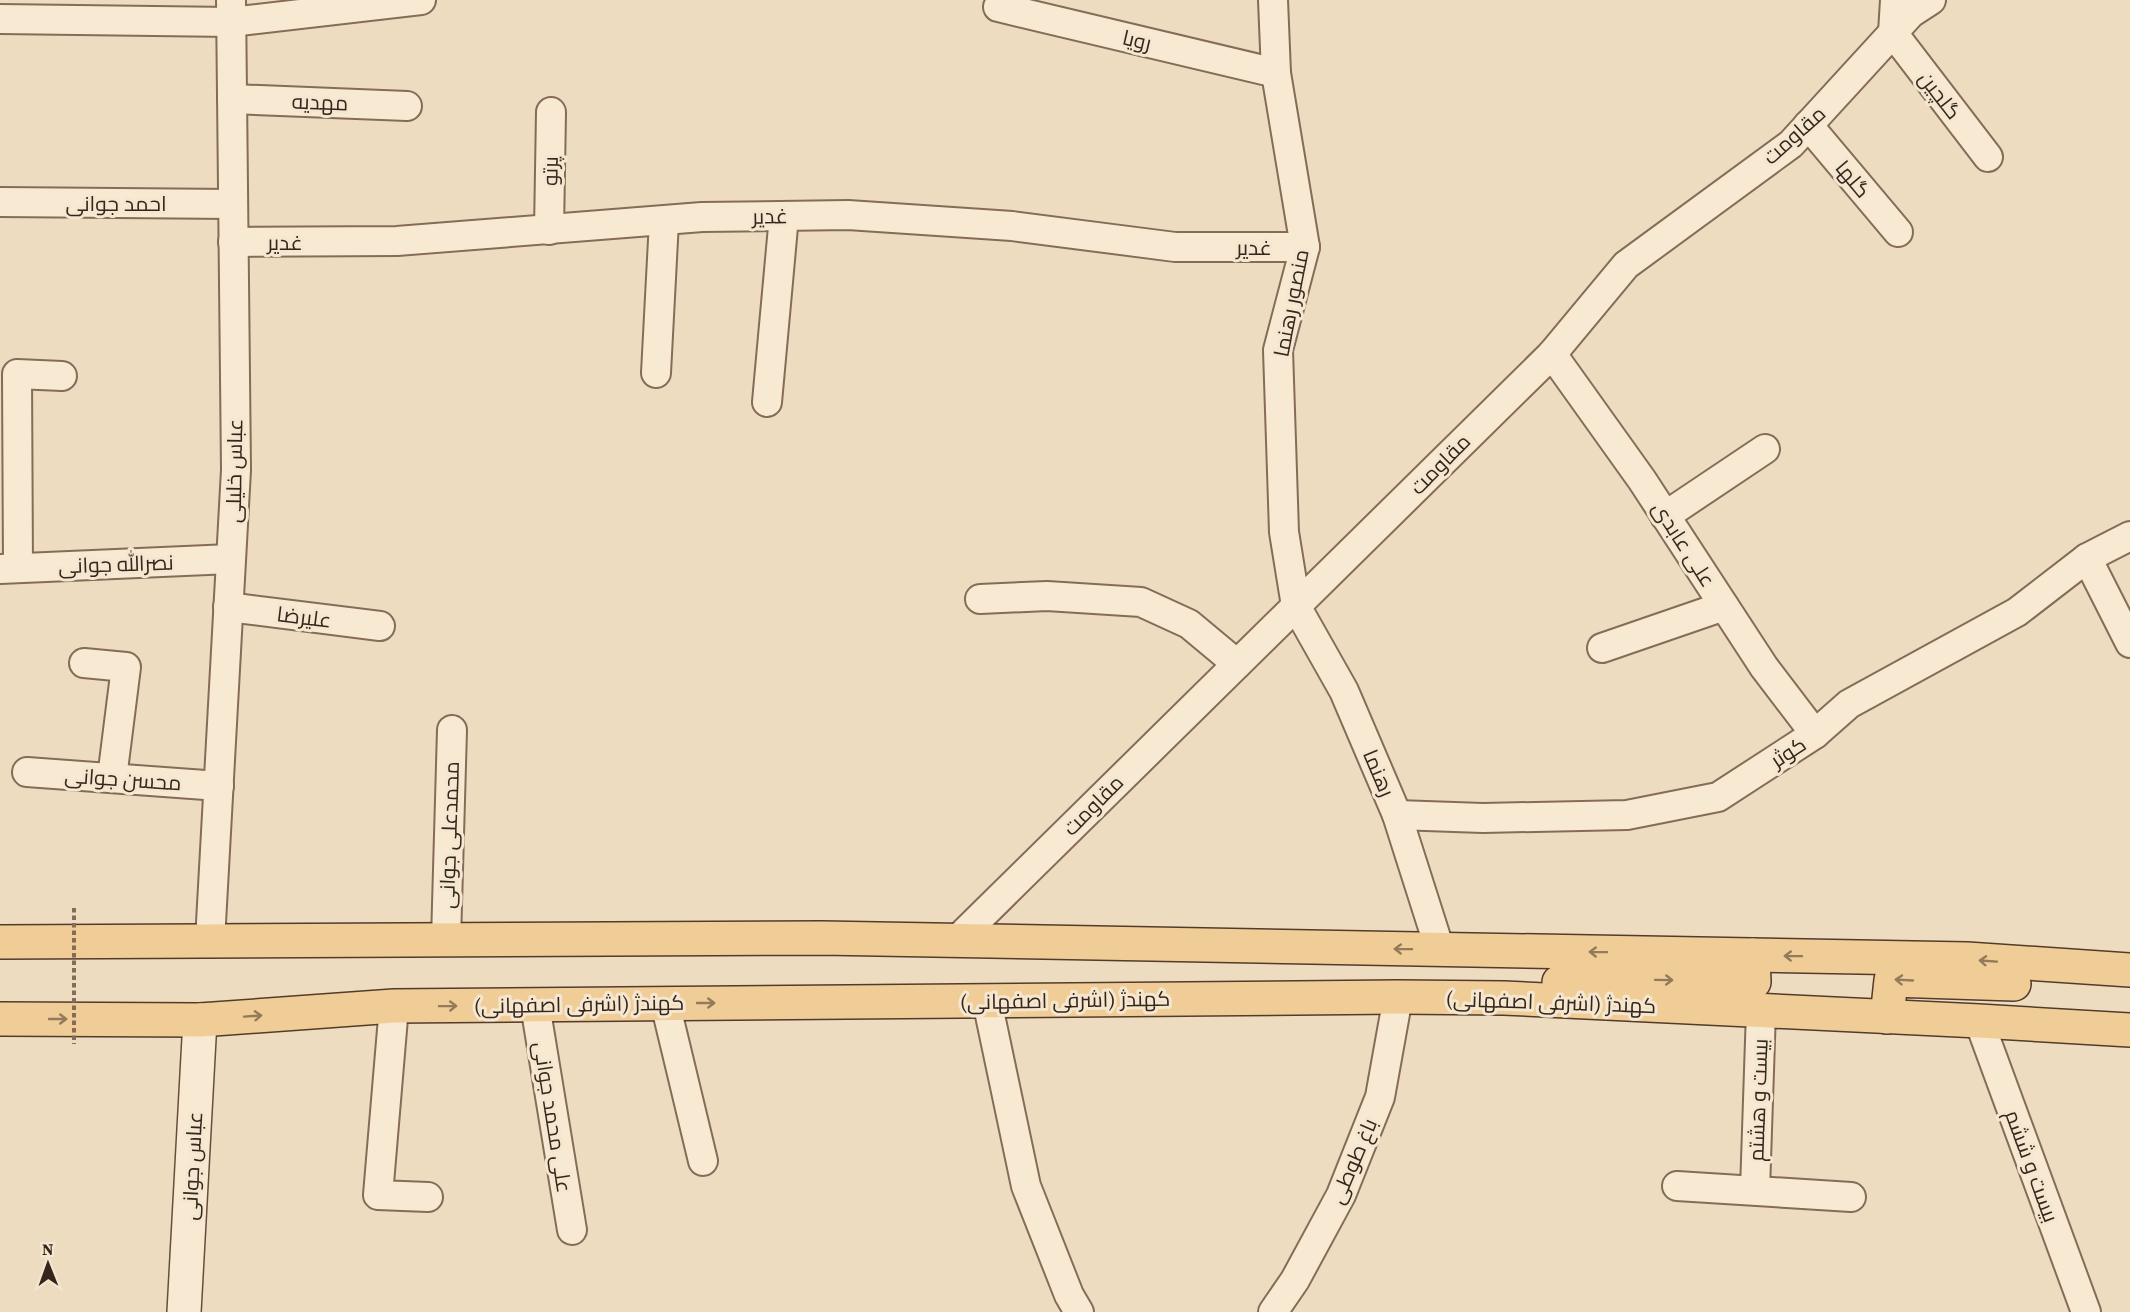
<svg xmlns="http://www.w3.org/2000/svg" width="2130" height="1312" font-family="'Source Serif 4',Cairo,serif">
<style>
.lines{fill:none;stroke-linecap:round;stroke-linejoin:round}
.street-casing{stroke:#856c58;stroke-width:32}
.secondary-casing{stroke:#674e3b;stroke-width:36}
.primary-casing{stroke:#533b2c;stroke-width:36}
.street{stroke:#f8ead2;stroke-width:28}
.secondary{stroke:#f8ead2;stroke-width:33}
.primary{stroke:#f0cd97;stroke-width:33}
.path-bridge{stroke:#856c58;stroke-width:4;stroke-dasharray:4.5 3;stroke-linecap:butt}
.oneway{stroke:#927a5a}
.labels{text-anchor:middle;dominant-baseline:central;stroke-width:6;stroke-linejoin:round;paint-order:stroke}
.street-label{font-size:21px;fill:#35261c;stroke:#f4e6cf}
</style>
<rect width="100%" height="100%" fill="#eddcbf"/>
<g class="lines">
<defs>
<g id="street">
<polyline points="1273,0 1276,73 1305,247 1278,350 1284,532 1296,606 1344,691 1397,815 1440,950"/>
<polyline points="1895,0 1893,33 1988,157"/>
<polyline points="998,7 1276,73"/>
<polyline points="0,19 231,22 421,0"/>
<polyline points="232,99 407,106"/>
<polyline points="1808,125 1898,232"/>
<polyline points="0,202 233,204"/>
<polyline points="549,230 551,112"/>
<polyline points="233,242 397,241 702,217 848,215 1012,226 1175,247 1305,247"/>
<polyline points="1552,354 1642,480 1764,667 1815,734"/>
<polyline points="656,373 664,221"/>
<polyline points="767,402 784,216"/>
<polyline points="1665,516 1765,449"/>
<polyline points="2087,558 2130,643"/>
<polyline points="18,568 17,374 62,376"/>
<polyline points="0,569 231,559"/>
<polyline points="980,599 1047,596 1141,602 1189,624 1237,664"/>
<polyline points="228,607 380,626"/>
<polyline points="1602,648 1724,606"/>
<polyline points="84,663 126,667 112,778"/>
<polyline points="27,772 219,786"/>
<polyline points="1397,815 1483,818 1627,815 1718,797 1815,734 1849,704 2017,612 2087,558 2130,536"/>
<polyline points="446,940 452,730"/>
<polyline points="210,941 236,470 231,0"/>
<polyline points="956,941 1552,354 1626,265 1791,144 1911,13 1931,0"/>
<polyline points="987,1001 1026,1186 1069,1295 1079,1312"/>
<polyline points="665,1003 703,1161"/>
<polyline points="535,1005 572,1230"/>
<polyline points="394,1006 378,1195 428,1197"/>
<polyline points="1979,1021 2086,1312"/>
<polyline points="1677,1186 1851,1197"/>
<polyline points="1755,1190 1761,1011"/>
<polyline points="1273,1312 1295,1280 1341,1195 1380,1097 1398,997"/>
</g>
<polyline id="secondary" points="184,1312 200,1020"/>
<g id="primary">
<polyline points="0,942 822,938 1967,959 2130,970"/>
<polyline points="1559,982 1639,979 1754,982 1753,955"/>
<polyline points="1887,1017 1891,980 2014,984"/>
<polyline points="0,1019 200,1020 394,1006 1398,997 1504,998 1979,1021 2130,1030"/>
</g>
</defs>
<use href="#street" class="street-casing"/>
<use href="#secondary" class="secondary-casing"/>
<use href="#primary" class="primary-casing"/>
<use href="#street" class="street"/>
<use href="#secondary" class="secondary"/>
<use href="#primary" class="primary"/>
<polyline class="path-bridge" points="74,908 74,1044"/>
</g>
<defs><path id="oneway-shaft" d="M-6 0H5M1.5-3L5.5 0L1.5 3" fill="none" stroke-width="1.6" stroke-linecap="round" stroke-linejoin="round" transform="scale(1.5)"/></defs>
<g class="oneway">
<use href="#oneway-shaft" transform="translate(1403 949) rotate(-179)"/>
<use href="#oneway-shaft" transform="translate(1598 952) rotate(-179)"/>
<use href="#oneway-shaft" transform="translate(1793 956) rotate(-179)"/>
<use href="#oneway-shaft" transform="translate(1988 961) rotate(-176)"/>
<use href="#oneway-shaft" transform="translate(1664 980) rotate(1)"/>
<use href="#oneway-shaft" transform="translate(1904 980) rotate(-177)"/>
<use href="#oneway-shaft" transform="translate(706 1003)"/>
<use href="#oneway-shaft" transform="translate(448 1006) rotate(-1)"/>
<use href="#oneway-shaft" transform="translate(253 1016) rotate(-4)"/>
<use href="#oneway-shaft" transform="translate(58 1019)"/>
</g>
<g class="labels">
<g class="street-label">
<text transform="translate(1137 40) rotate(13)">رویا</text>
<text transform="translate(1940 95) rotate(52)">گلچین</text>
<text transform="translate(320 102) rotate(2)">مهدیه</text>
<text transform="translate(1794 135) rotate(-42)">مقاومت</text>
<text transform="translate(550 171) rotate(-89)">پرتو</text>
<text transform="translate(1853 179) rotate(50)">گلها</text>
<text x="116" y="203">احمد جوانی</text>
<text transform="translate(770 216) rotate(-1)">غدیر</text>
<text x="285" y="242">غدیر</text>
<text x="1254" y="247">غدیر</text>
<text transform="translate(1291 303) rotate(-79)">منصور رهنما</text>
<text transform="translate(1440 464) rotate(-45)">مقاومت</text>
<text transform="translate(234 471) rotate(-89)">عباس خلیلی</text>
<text transform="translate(1684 544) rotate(57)">علی عابدی</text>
<text transform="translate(116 564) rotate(-2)">نصرالله جوانی</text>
<text transform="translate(304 617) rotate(7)">علیرضا</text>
<text transform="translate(1788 752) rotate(-33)">کوثر</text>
<text transform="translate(1379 773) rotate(67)">رهنما</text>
<text transform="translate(123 779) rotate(4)">محسن جوانی</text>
<text transform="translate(1093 805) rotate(-45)">مقاومت</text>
<text transform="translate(449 835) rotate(-88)">محمدعلی جوانی</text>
<text transform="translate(1065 1000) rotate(-1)">کهندژ (اشرفی اصفهانی)</text>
<text transform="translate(1551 1002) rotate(2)">کهندژ (اشرفی اصفهانی)</text>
<text transform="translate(579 1004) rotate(-1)">کهندژ (اشرفی اصفهانی)</text>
<text transform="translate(1758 1100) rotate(-88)">بیست و هشتم</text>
<text transform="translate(553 1117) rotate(81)">علی محمد جوانی</text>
<text transform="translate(1353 1161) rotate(-67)">باغ طوطی</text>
<text transform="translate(192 1166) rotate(-87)">عباس جوانی</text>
<text transform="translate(2032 1166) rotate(70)">بیست و ششم</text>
</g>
</g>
<g transform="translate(48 1264) rotate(359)" stroke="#f4e6cf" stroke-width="4.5" paint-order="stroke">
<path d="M0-4.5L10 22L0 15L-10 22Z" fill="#35261c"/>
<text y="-9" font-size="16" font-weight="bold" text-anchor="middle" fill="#35261c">N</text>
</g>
</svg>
